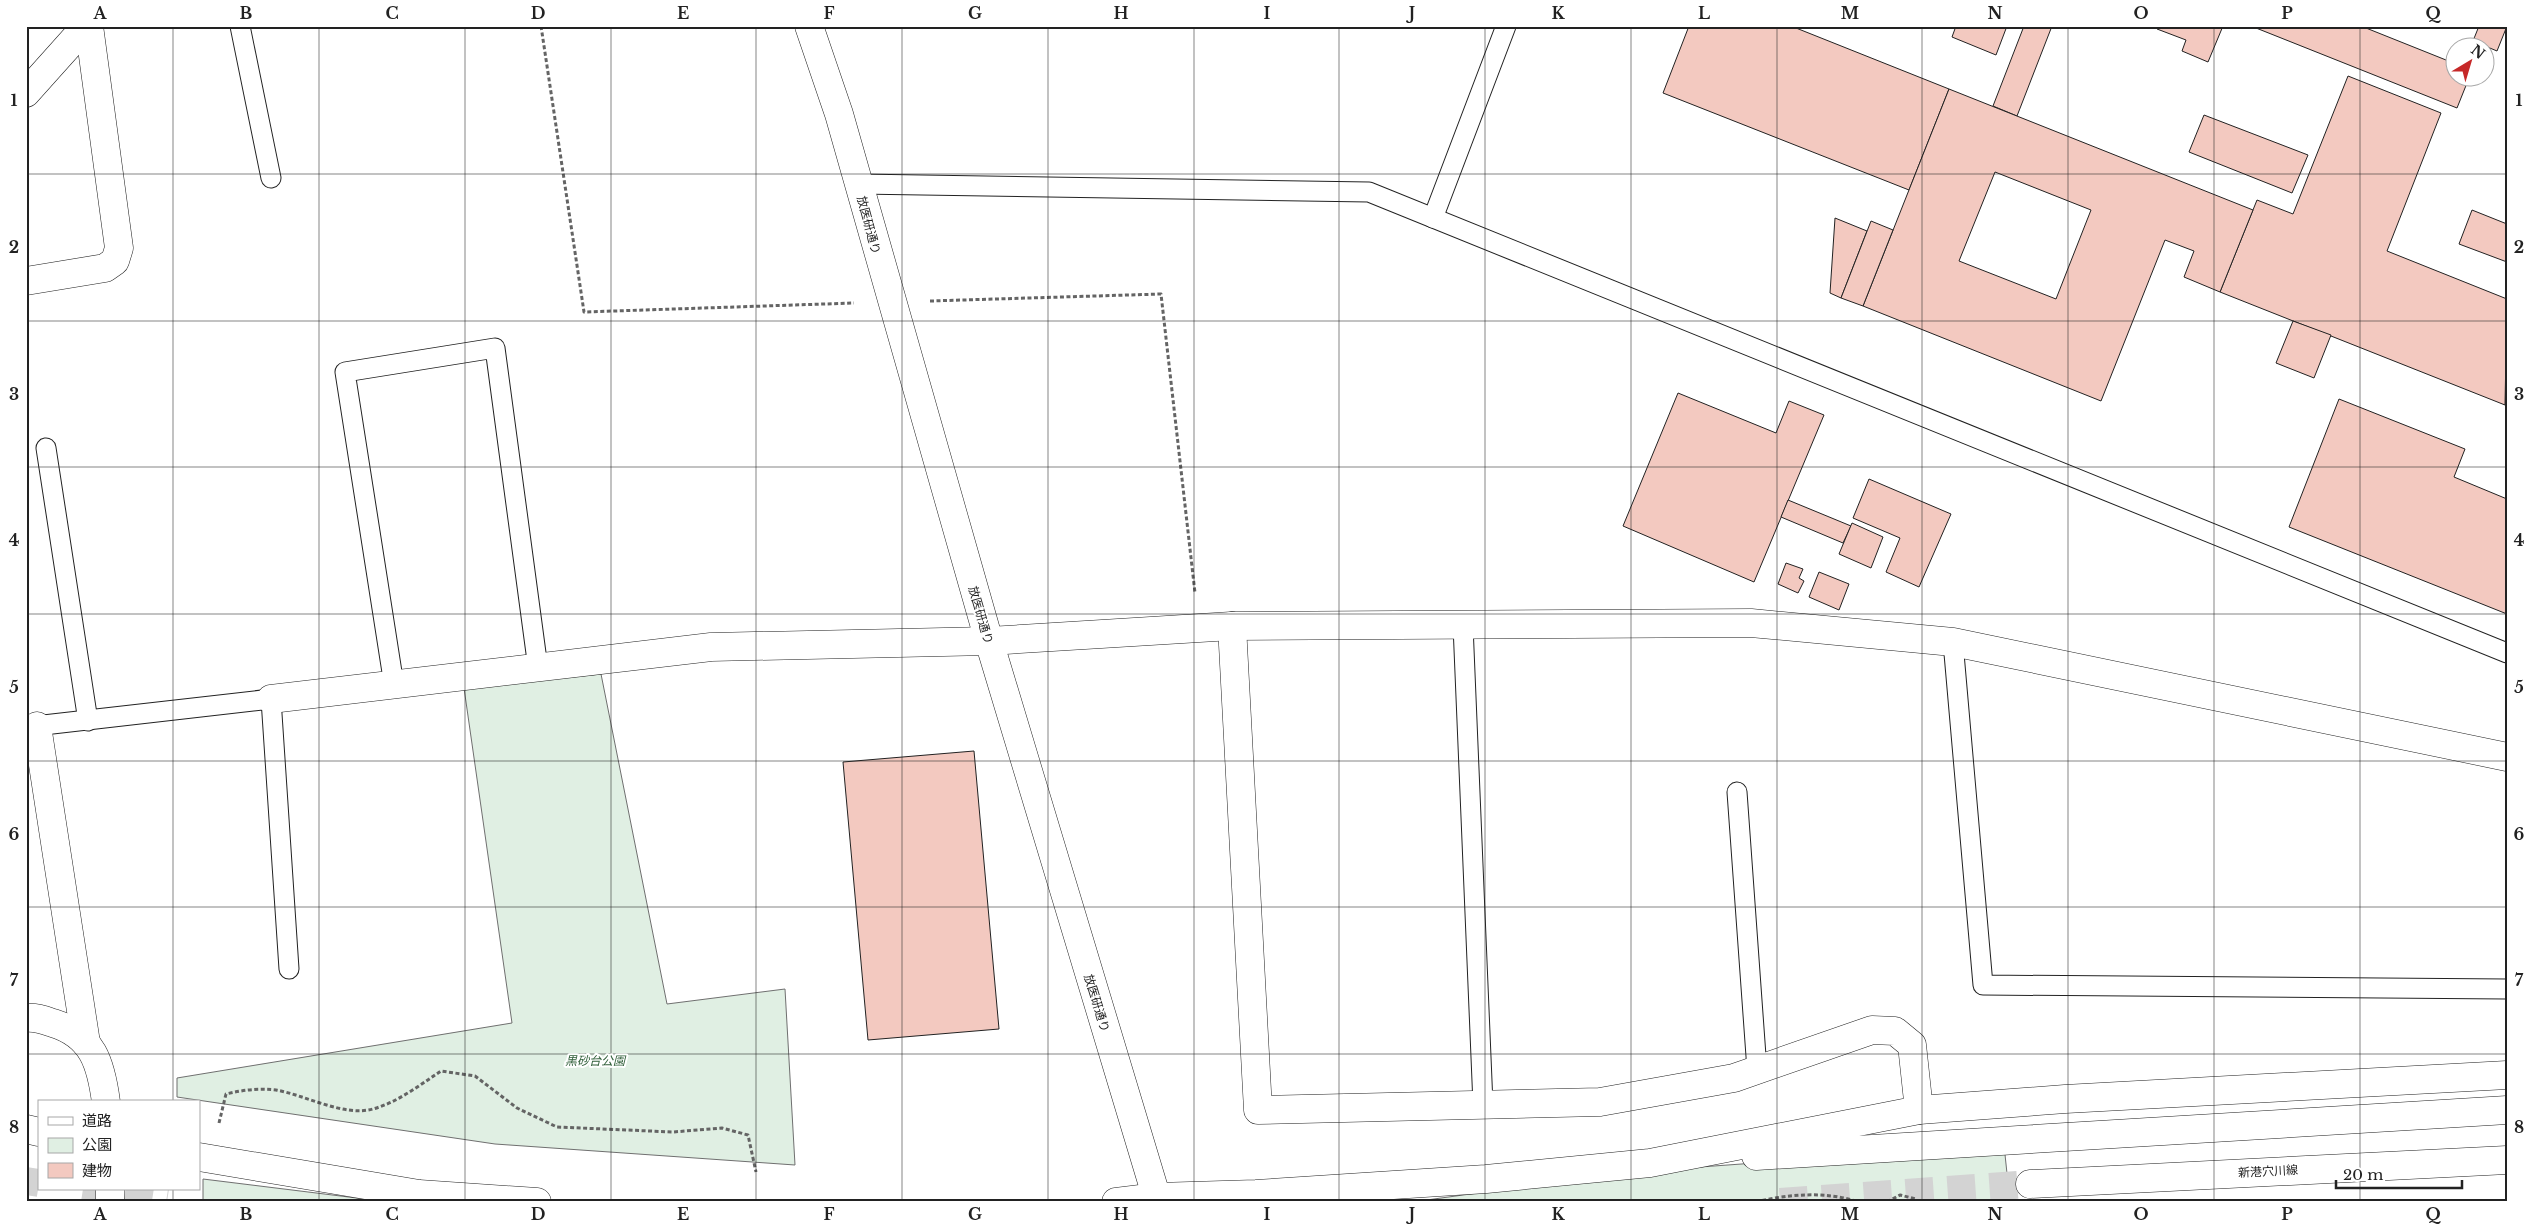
<svg xmlns="http://www.w3.org/2000/svg" width="2533" height="1228" font-family="'Libre Baskerville','Noto Sans JP',serif">
<style>
.green{fill:#e0efe3;stroke:#6f6f6f}
.building{fill:#f3c9c0;stroke:#222;fill-rule:evenodd}
.lines{fill:none;stroke-linecap:round;stroke-linejoin:round}
.secondary-tunnel{stroke:#d3d3d3;stroke-width:28;stroke-dasharray:28 14;stroke-linecap:butt}
.lane-casing{stroke:#222;stroke-width:21}
.street-casing{stroke:#222;stroke-width:29}
.secondary-casing{stroke:#222;stroke-width:29}
.path{stroke:#646464;stroke-width:3;stroke-dasharray:4 2.5;stroke-linecap:butt}
.lane{stroke:#fff;stroke-width:19}
.street{stroke:#fff;stroke-width:28}
.secondary{stroke:#fff;stroke-width:28}
.grid{fill:none;stroke:#222;stroke-width:1;stroke-opacity:0.55}
.labels{text-anchor:middle;dominant-baseline:central;stroke-width:4;stroke-linejoin:round;paint-order:stroke}
.street-label{font-size:12px;fill:#222;stroke:#fff}
.park-label{font-size:12px;font-style:italic;fill:#2f5e38;stroke:#fff}
.neatline{fill:none;stroke:#222;stroke-width:2}
.grid-label{font-size:16px;text-anchor:middle;font-weight:bold;fill:#222}
</style>
<rect width="100%" height="100%" fill="#fff"/>
<g class="green">
<polygon points="601,674 667,1004 785,989 795,1165 495,1144 177,1097 177,1078 512,1023 464,688"/>
<polygon points="2004,1145 2010,1202 1412,1202 1631,1172"/>
<polygon points="203,1179 389,1202 203,1202"/>
</g>
<g class="building">
<polygon points="1689,26 1791,26 1949,89 1909,190 1663,93"/>
<polygon points="1956,26 2007,26 1996,55 1952,37"/>
<polygon points="2024,26 2052,26 2017,116 1993,106"/>
<polygon points="2158,26 2223,26 2208,62 2182,51 2186,40 2157,29"/>
<polygon points="2251,26 2361,26 2456,64 2456,78 2469,78 2457,108"/>
<polygon points="2479,26 2507,26 2497,51 2473,41"/>
<polygon points="2348,76 2441,113 2387,251 2507,299 2505,405 2220,292 2257,200 2293,214"/>
<path d="M1949 89 2253 210 2220 292 2184 277 2194 251 2165 240 2101 401 1863 306ZM1995 172 2091 210 2056 299 1959 261Z"/>
<polygon points="2204,115 2308,155 2292,193 2189,152"/>
<polygon points="2472,210 2507,224 2507,262 2459,244"/>
<polygon points="1835,218 1867,231 1841,298 1830,293"/>
<polygon points="1871,221 1893,230 1863,306 1841,298"/>
<polygon points="2293,321 2331,335 2314,378 2276,363"/>
<polygon points="1678,393 1776,433 1789,401 1824,415 1754,582 1623,526"/>
<polygon points="2339,399 2465,449 2454,477 2507,499 2507,614 2289,527"/>
<polygon points="1869,479 1951,514 1919,587 1886,572 1900,538 1853,518"/>
<polygon points="1788,500 1851,526 1843,543 1781,517"/>
<polygon points="1852,523 1883,537 1871,568 1839,554"/>
<polygon points="1786,563 1803,569 1799,578 1804,581 1798,593 1778,584"/>
<polygon points="1819,572 1849,584 1839,610 1809,597"/>
<polygon points="974,751 999,1029 868,1040 843,762"/>
</g>
<g class="lines">
<g class="secondary-tunnel">
<polyline points="26,1181 39,1183"/>
<polyline points="83,1189 167,1202"/>
<polyline points="1780,1202 2030,1184"/>
</g>
<defs>
<g id="lane">
<polyline points="240,26 271,178"/>
<polyline points="858,184 1369,192 2507,653"/>
<polyline points="1433,218 1506,26"/>
<polyline points="46,448 88,721"/>
<polyline points="1463,625 1483,1105"/>
<polyline points="1953,642 1983,985 2507,989"/>
<polyline points="394,685 345,372 495,348 538,668"/>
<polyline points="26,727 271,699 289,969"/>
<polyline points="1737,792 1757,1070"/>
</g>
<g id="street">
<polyline points="26,93 86,26"/>
<polyline points="26,281 105,268 115,261 119,248 89,26"/>
<polyline points="1232,626 1258,1110 1600,1102 1734,1078 1872,1030 1895,1031 1912,1045 1919,1110"/>
<polyline points="271,699 711,647 989,641 1232,626 1751,623 1953,642 2507,757"/>
<polyline points="37,726 86,1043"/>
</g>
<g id="secondary">
<polyline points="809,26 839,114 989,641 1158,1202"/>
<path d="M26 1018C36 1017 44 1020 53 1023 93 1035 101 1064 106 1102"/>
<polyline points="26,1129 39,1132"/>
<polyline points="1756,1156 2507,1110"/>
<polyline points="199,1157 419,1194 537,1202"/>
<polyline points="2030,1184 2507,1160"/>
<polyline points="110,1202 110,1189"/>
<polyline points="1116,1202 1157,1197 1256,1194 1486,1179 1650,1163 1919,1110 2065,1099 2507,1075"/>
</g>
</defs>
<use href="#lane" class="lane-casing"/>
<use href="#street" class="street-casing"/>
<use href="#secondary" class="secondary-casing"/>
<g class="path">
<polyline points="541,26 584,312 854,303"/>
<polyline points="930,301 1161,294 1195,593"/>
<path d="M219 1123 226 1094C243 1090 258 1088 276 1090 305 1095 344 1117 373 1109 398 1102 420 1085 441 1071L475 1076 517 1108 557 1127 673 1132 722 1128 748 1135 756 1172"/>
<path d="M1756 1202C1789 1194 1827 1191 1858 1202"/>
<polyline points="1887,1202 1900,1195 1916,1199 1917,1202"/>
</g>
<use href="#lane" class="lane"/>
<use href="#street" class="street"/>
<use href="#secondary" class="secondary"/>
</g>
<path class="grid" d="M173 26V1102M319 26V1202M465 26V1202M611 26V1202M756 26V1202M902 26V1202M1048 26V1202M1194 26V1202M1339 26V1202M1485 26V1202M1631 26V1202M1777 26V1202M1922 26V1202M2068 26V1202M2214 26V1202M2360 26V1202M26 174H2507M26 321H2507M26 467H2507M26 614H2507M26 761H2507M26 907H2507M26 1054H2507M173 1189V1202"/>
<g class="labels">
<g class="street-label">
<text transform="translate(869 225) rotate(75)">放医研通り</text>
<text transform="translate(981 615) rotate(74)">放医研通り</text>
<text transform="translate(1097 1003) rotate(73)">放医研通り</text>
<text transform="translate(2268 1171) rotate(-3)">新港穴川線</text>
</g>
<g class="park-label">
<text x="595" y="1060">黒砂台公園</text>
</g>
</g>
<rect width="2533" height="1228" fill="none" stroke="#ffffff" stroke-width="55"/>
<rect x="38" y="1100" width="162" height="90" fill="#ffffff" stroke="#a7a7a7"/>
<rect x="48" y="1117" width="25" height="8" fill="#ffffff" stroke="#a7a7a7"/>
<text x="82" y="1126" font-size="15" fill="#222222">道路</text>
<rect x="48" y="1138" width="25" height="15" fill="#e0efe3" stroke="#a7a7a7"/>
<text x="82" y="1150" font-size="15" fill="#222222">公園</text>
<rect x="48" y="1163" width="25" height="15" fill="#f3c9c0" stroke="#a7a7a7"/>
<text x="82" y="1176" font-size="15" fill="#222222">建物</text>
<g transform="translate(2470 62) rotate(38)"><circle r="24" fill="#ffffff" stroke="#a7a7a7"/>
<path d="M0-4L9 19L0 12L-9 19Z" fill="#c62828"/>
<text y="-8" font-size="14" font-weight="bold" text-anchor="middle" fill="#222222">N</text>
</g>
<path d="M2336 1180v8h126v-8" fill="none" stroke="#222222" stroke-width="2.5"/>
<text x="2343" y="1180" font-size="15" fill="#222222" stroke="#ffffff" stroke-width="4" paint-order="stroke">20 m</text>
<rect x="28" y="28" width="2478" height="1172" class="neatline"/>
<g class="grid-label">
<text x="100" y="19">A</text>
<text x="246" y="19">B</text>
<text x="392" y="19">C</text>
<text x="538" y="19">D</text>
<text x="683" y="19">E</text>
<text x="829" y="19">F</text>
<text x="975" y="19">G</text>
<text x="1121" y="19">H</text>
<text x="1267" y="19">I</text>
<text x="1412" y="19">J</text>
<text x="1558" y="19">K</text>
<text x="1704" y="19">L</text>
<text x="1850" y="19">M</text>
<text x="1995" y="19">N</text>
<text x="2141" y="19">O</text>
<text x="2287" y="19">P</text>
<text x="2433" y="19">Q</text>
<text x="14" y="106">1</text>
<text x="2519" y="106">1</text>
<text x="14" y="253">2</text>
<text x="2519" y="253">2</text>
<text x="14" y="400">3</text>
<text x="2519" y="400">3</text>
<text x="14" y="546">4</text>
<text x="2519" y="546">4</text>
<text x="14" y="693">5</text>
<text x="2519" y="693">5</text>
<text x="14" y="840">6</text>
<text x="2519" y="840">6</text>
<text x="14" y="986">7</text>
<text x="2519" y="986">7</text>
<text x="14" y="1133">8</text>
<text x="2519" y="1133">8</text>
<text x="100" y="1220">A</text>
<text x="246" y="1220">B</text>
<text x="392" y="1220">C</text>
<text x="538" y="1220">D</text>
<text x="683" y="1220">E</text>
<text x="829" y="1220">F</text>
<text x="975" y="1220">G</text>
<text x="1121" y="1220">H</text>
<text x="1267" y="1220">I</text>
<text x="1412" y="1220">J</text>
<text x="1558" y="1220">K</text>
<text x="1704" y="1220">L</text>
<text x="1850" y="1220">M</text>
<text x="1995" y="1220">N</text>
<text x="2141" y="1220">O</text>
<text x="2287" y="1220">P</text>
<text x="2433" y="1220">Q</text>
</g>
</svg>
